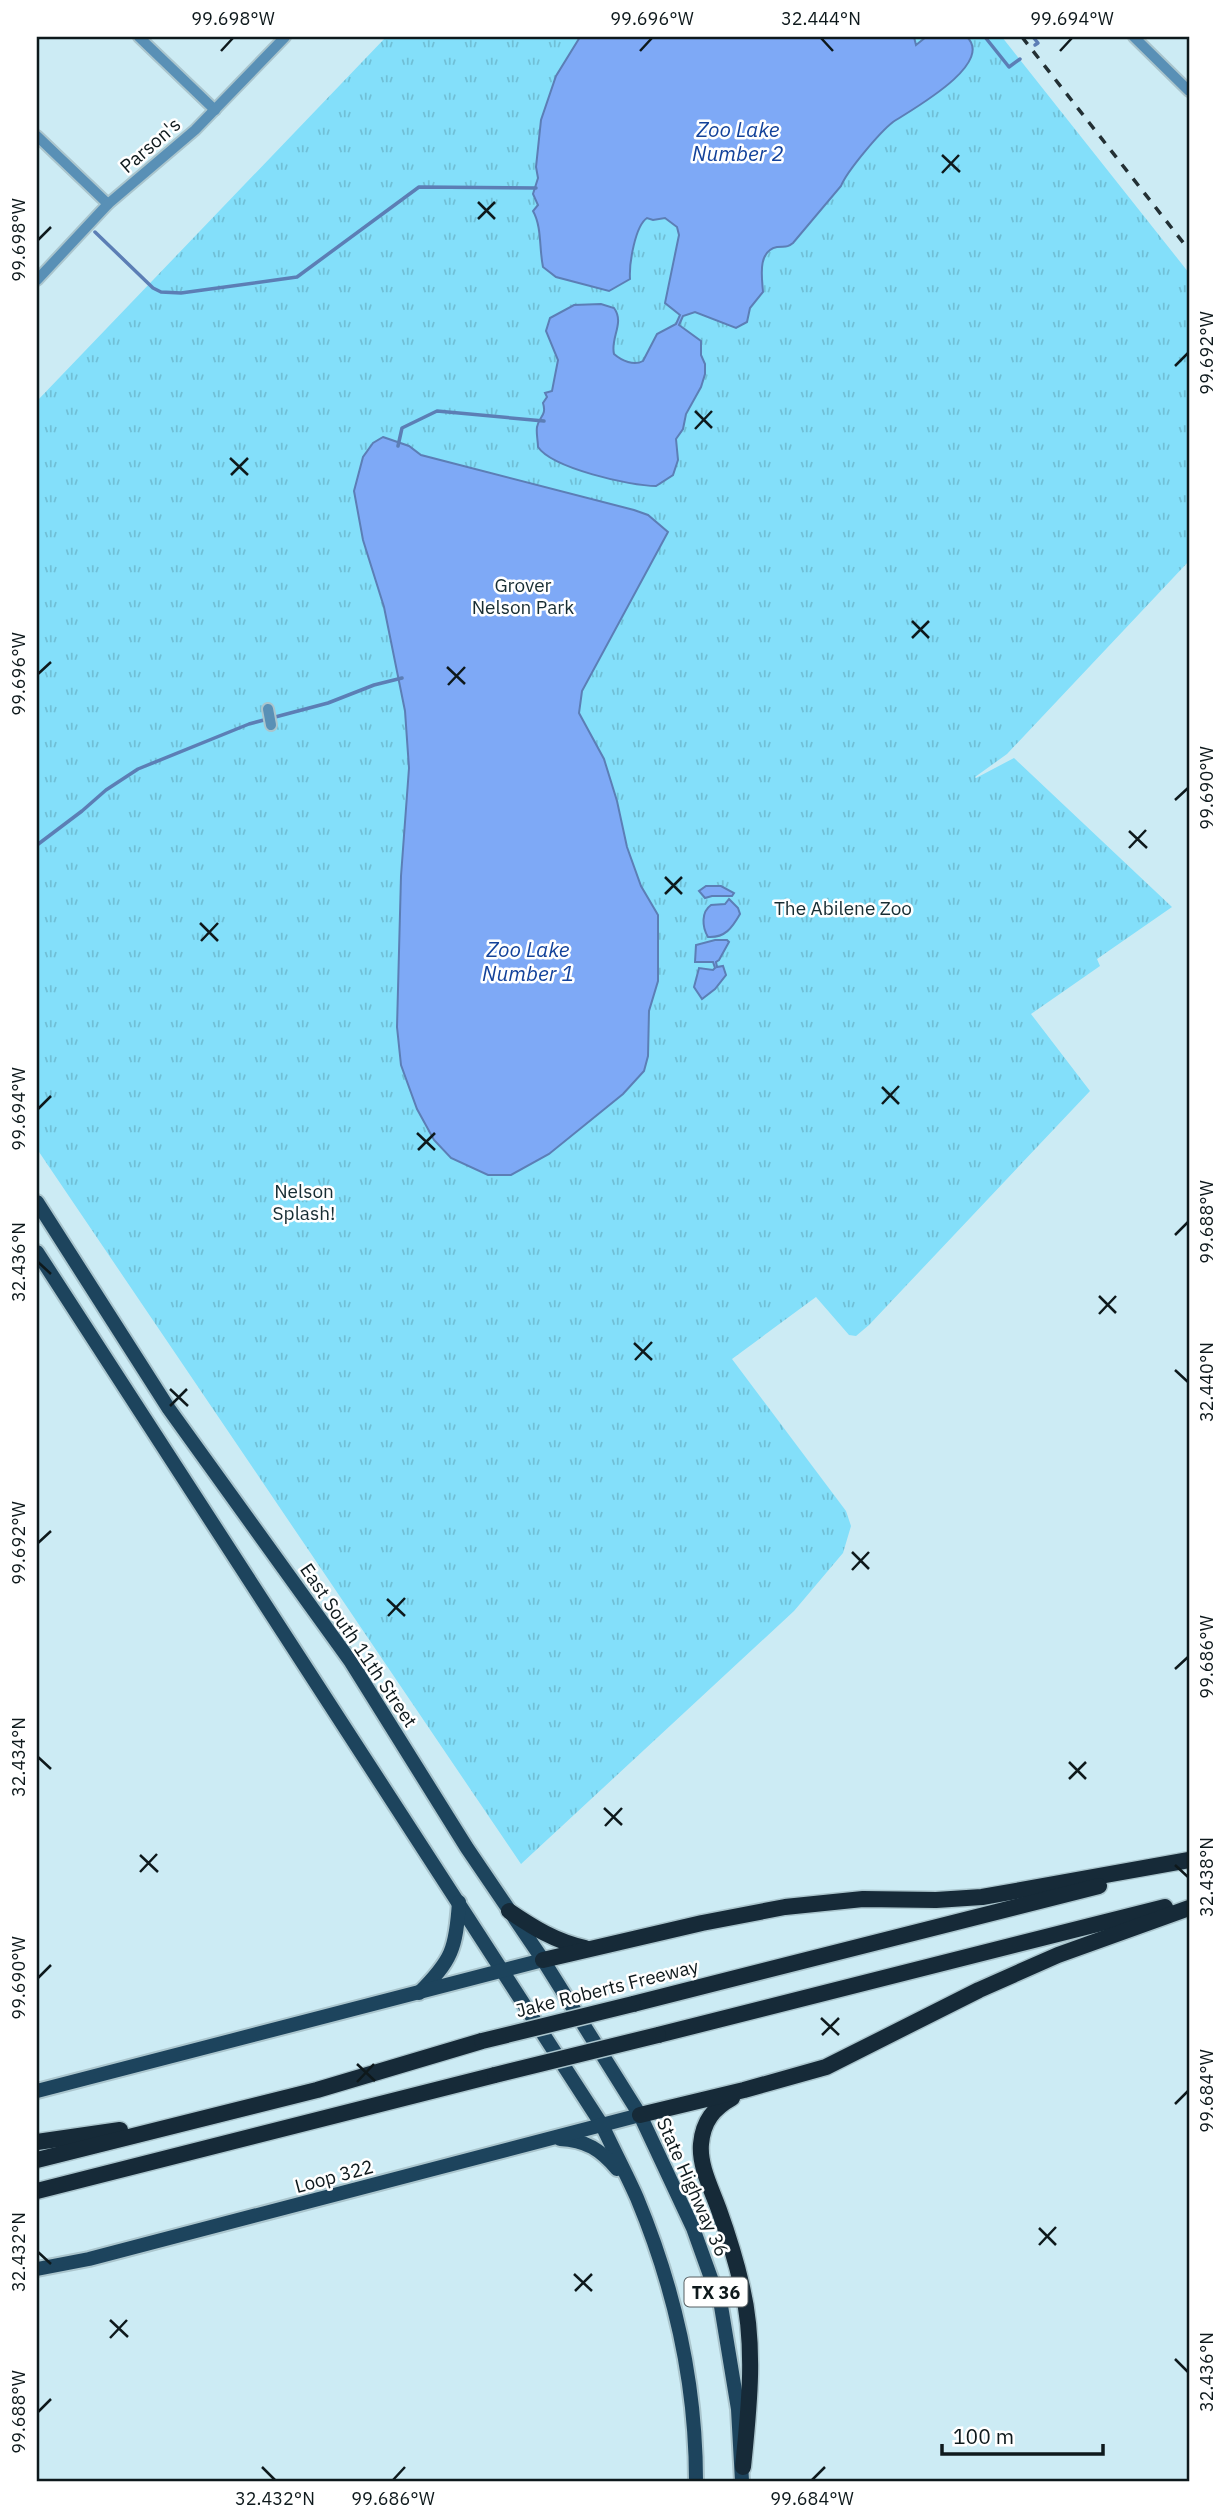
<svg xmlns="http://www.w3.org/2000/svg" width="1226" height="2518" font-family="'IBM Plex Sans',sans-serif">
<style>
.park{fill:url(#park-tufts)}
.water{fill:#7ea9f6;stroke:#5c7eb5;stroke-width:2}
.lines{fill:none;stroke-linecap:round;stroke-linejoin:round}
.stream{stroke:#5c7eb5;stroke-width:3.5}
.minor-casing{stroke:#aac5cd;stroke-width:14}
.major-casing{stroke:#aac5cd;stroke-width:18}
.highway-casing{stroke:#aac5cd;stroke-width:19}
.minor{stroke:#5990b6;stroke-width:10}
.major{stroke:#1d445d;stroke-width:14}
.highway{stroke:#162a38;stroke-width:16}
.rail{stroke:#233034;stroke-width:3.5;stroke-dasharray:9 9;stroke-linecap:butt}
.highway-bridge-casing{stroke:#aac5cd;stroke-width:19;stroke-linecap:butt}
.highway-bridge{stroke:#162a38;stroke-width:16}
.ticks{fill:none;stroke:#0e191c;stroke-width:2.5}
.labels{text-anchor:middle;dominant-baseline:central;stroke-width:5;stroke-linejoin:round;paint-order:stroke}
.shield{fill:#fff;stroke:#565e60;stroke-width:2}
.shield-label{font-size:18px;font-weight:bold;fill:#0e191c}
.street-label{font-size:19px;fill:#0e191c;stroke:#fff}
.park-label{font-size:19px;fill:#172d33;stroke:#fff}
.water-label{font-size:21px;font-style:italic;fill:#13429a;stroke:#fff}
.neatline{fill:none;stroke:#0e191c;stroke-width:2.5}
.ticks-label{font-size:18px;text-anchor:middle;fill:#0e191c}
</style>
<defs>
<pattern id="park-tufts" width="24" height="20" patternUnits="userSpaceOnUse" patternTransform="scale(1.75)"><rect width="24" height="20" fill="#83dffa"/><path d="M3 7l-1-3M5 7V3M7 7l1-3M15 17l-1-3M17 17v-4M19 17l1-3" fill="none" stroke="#70bfd6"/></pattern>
</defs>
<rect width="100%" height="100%" fill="#ccebf4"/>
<polygon class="park" points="386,37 1002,37 1189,273 1189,561 1007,754 975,777 976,778 1014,758 1172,907 1097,959 1100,966 1031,1014 1090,1091 869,1325 856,1336 849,1335 816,1297 732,1359 846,1511 851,1526 843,1553 794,1611 521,1864 37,1149 37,401"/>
<g class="water">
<path d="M580 37H914L916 45 926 37H967C995 64 911 110 893 122 880 132 847 171 841 186L793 243C787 248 785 246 777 247 757 251 762 278 763 292L750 308 747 322 736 328 695 312 683 316 679 325 701 341V355L705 364V374L701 387 686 414 683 429 676 439 678 460 673 475 656 486C630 486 552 468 538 447 538 441 536 433 537 427 539 416 547 416 543 403L547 397 545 393 552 391 558 360 546 331 550 318 574 305 601 304 614 308C625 323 610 338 614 354 622 361 634 366 643 361L657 334 676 324 680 315 665 303 679 235 677 227 665 218 653 220 647 218C635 226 629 264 630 279L609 291 556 277 543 267C539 248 542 227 533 211L538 205 533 194 538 178 536 167 541 120 556 76Z"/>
<polygon points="383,437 409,446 421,455 634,510 648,515 668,532 582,691 579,713 604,759 617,801 627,847 641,886 658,915 658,981 649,1011 648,1056 644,1071 623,1094 549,1154 511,1175 488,1175 451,1158 434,1140 417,1109 401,1065 397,1027 401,876 409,768 405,711 384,607 363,540 354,491 363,457 373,443"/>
<polygon points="706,886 721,886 734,893 732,896 712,896 705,898 699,891"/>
<path d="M729 899 738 908 740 914C732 928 725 938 708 937 702 927 701 912 711 905L725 904Z"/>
<polygon points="715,940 727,940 729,942 719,960 716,962 717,967 723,966 726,975 715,989 702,999 694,987 699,968 713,970 715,968 713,962 695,962 696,945"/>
</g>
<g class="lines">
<g class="stream">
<polyline points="985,37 1009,67 1020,59"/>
<polyline points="1033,37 1038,43 1035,45"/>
<polyline points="95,232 153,288 161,292 181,293 297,277 419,187 536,188"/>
<polyline points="398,446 402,428 437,411 544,421"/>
<polyline points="37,845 82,811 106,790 138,769 249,724 328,703 374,685 402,678"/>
</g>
<defs>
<g id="minor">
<polyline points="139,37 215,110"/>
<polyline points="1134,37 1189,91"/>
<polyline points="37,136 108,204"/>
<polyline points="37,280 108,204 195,130 285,37"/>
<polyline points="268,709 271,725"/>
</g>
<g id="major">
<polyline points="37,1202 169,1409 351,1662 467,1848 543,1960 640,2115 693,2228 721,2306 738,2409 742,2481"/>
<path d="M37 1252 602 2125C613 2149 626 2173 637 2198 674 2287 696 2384 696 2481"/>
<path d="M419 1993C452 1960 456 1949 459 1902"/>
<polyline points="37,2091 543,1960"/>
<path d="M560 2139C586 2140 601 2150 617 2169"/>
<polyline points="37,2269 89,2259 640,2115"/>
</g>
<g id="highway">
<path d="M509 1911C534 1928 555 1941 585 1948"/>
<polyline points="543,1960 702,1923 785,1907 863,1899 936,1900 982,1897 1189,1860"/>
<polyline points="633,2004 1099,1886"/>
<polyline points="658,2035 1165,1907"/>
<path d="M732 2098C714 2108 703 2121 701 2144 699 2166 712 2190 719 2210 728 2235 736 2261 742 2287 756 2346 749 2408 743 2467"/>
<polyline points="640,2115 744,2090 826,2067 979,1990 1058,1955 1189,1908"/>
<polyline points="37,2142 120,2130"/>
<polyline points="37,2160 317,2090 482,2041"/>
<polyline points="37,2191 495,2075"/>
</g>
</defs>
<use href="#minor" class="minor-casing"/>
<use href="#major" class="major-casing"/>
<use href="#highway" class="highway-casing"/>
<use href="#minor" class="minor"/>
<use href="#major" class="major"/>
<use href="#highway" class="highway"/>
<polyline class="rail" points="1022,37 1189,250"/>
<defs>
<g id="highway-bridge">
<polyline points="482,2041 633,2004"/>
<polyline points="495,2075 658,2035"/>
</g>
</defs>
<use href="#highway-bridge" class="highway-bridge-casing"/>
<use href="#highway-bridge" class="highway-bridge"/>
</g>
<path class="ticks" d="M821 38 833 51M221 51 233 38M640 51 652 38M1060 51 1072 38M942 155 960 172M942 173 959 155M478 202 495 219M478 219 495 202M38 240 51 227M1175 366 1188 353M695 411 712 428M695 429 712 411M230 458 248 475M231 475 248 458M912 621 929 638M912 638 929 621M447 667 465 684M38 674 51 662M448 685 465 667M1175 800 1188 788M1129 831 1147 848M1129 848 1146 830M665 877 682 894M665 894 682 877M200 923 218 941M201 941 218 923M882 1087 899 1104M882 1104 899 1086M38 1109 51 1096M417 1133 435 1150M418 1150 435 1133M1175 1235 1188 1222M38 1262 51 1274M1099 1296 1116 1313M1099 1314 1116 1296M634 1343 652 1360M635 1360 652 1342M1175 1370 1188 1382M170 1389 188 1406M170 1406 187 1389M38 1543 51 1531M852 1552 869 1569M852 1570 869 1552M387 1599 405 1616M388 1616 405 1598M1175 1669 1188 1657M38 1757 51 1769M1069 1762 1086 1779M1069 1779 1086 1762M604 1808 622 1825M605 1826 622 1808M140 1855 158 1872M1175 1865 1188 1877M140 1872 157 1854M38 1978 51 1965M821 2018 839 2035M822 2035 839 2018M357 2064 375 2081M357 2082 374 2064M1175 2104 1188 2091M1039 2228 1056 2245M1039 2245 1056 2227M38 2252 51 2264M574 2274 592 2291M575 2291 592 2274M110 2320 128 2337M110 2338 127 2320M1175 2359 1188 2372M38 2412 51 2399M262 2467 275 2480M393 2480 405 2467M812 2480 825 2467"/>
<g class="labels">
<rect class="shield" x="684.5" y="2277.5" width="63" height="29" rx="5"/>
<g class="shield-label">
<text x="716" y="2292">TX 36</text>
</g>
<g class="street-label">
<text transform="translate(150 145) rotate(-41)">Parson's</text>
<text transform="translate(359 1645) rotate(56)">East South 11th Street</text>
<text transform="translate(607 1988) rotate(-14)">Jake Roberts Freeway</text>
<text transform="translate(334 2176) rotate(-15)">Loop 322</text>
<text transform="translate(693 2187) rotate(66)">State Highway 36</text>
</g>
<g class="park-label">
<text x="523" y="585">Grover<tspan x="523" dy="22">Nelson Park</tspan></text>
<text x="843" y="908">The Abilene Zoo</text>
<text x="304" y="1191">Nelson<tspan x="304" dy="22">Splash!</tspan></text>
</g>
<g class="water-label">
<text x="738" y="129">Zoo Lake<tspan x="738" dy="24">Number 2</tspan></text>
<text x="528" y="949">Zoo Lake<tspan x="528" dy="24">Number 1</tspan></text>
</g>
</g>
<rect width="1226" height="2518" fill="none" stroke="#ffffff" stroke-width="77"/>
<path d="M942 2444v10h161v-10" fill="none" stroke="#0e191c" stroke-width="3.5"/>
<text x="953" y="2444" font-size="21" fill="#0e191c" stroke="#ffffff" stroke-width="5" paint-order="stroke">100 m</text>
<rect x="38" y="38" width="1150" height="2442" class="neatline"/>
<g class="ticks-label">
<text x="233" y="25">99.698°W</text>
<text x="652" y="25">99.696°W</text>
<text x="821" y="25">32.444°N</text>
<text x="1072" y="25">99.694°W</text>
<text transform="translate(19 240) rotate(-90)" y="6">99.698°W</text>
<text transform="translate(1207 353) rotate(-90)" y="6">99.692°W</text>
<text transform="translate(19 674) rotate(-90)" y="6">99.696°W</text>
<text transform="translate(1207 788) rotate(-90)" y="6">99.690°W</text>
<text transform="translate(19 1109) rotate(-90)" y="6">99.694°W</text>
<text transform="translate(1207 1222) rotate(-90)" y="6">99.688°W</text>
<text transform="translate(19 1262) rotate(-90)" y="6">32.436°N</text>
<text transform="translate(1207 1382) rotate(-90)" y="6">32.440°N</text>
<text transform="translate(19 1543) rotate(-90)" y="6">99.692°W</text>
<text transform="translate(1207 1657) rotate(-90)" y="6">99.686°W</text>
<text transform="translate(19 1757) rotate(-90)" y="6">32.434°N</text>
<text transform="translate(1207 1877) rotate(-90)" y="6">32.438°N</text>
<text transform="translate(19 1978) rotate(-90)" y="6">99.690°W</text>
<text transform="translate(1207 2091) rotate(-90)" y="6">99.684°W</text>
<text transform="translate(19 2252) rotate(-90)" y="6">32.432°N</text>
<text transform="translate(1207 2372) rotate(-90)" y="6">32.436°N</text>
<text transform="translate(19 2412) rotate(-90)" y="6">99.688°W</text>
<text x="275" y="2505">32.432°N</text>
<text x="393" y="2505">99.686°W</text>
<text x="812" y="2505">99.684°W</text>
</g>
</svg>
